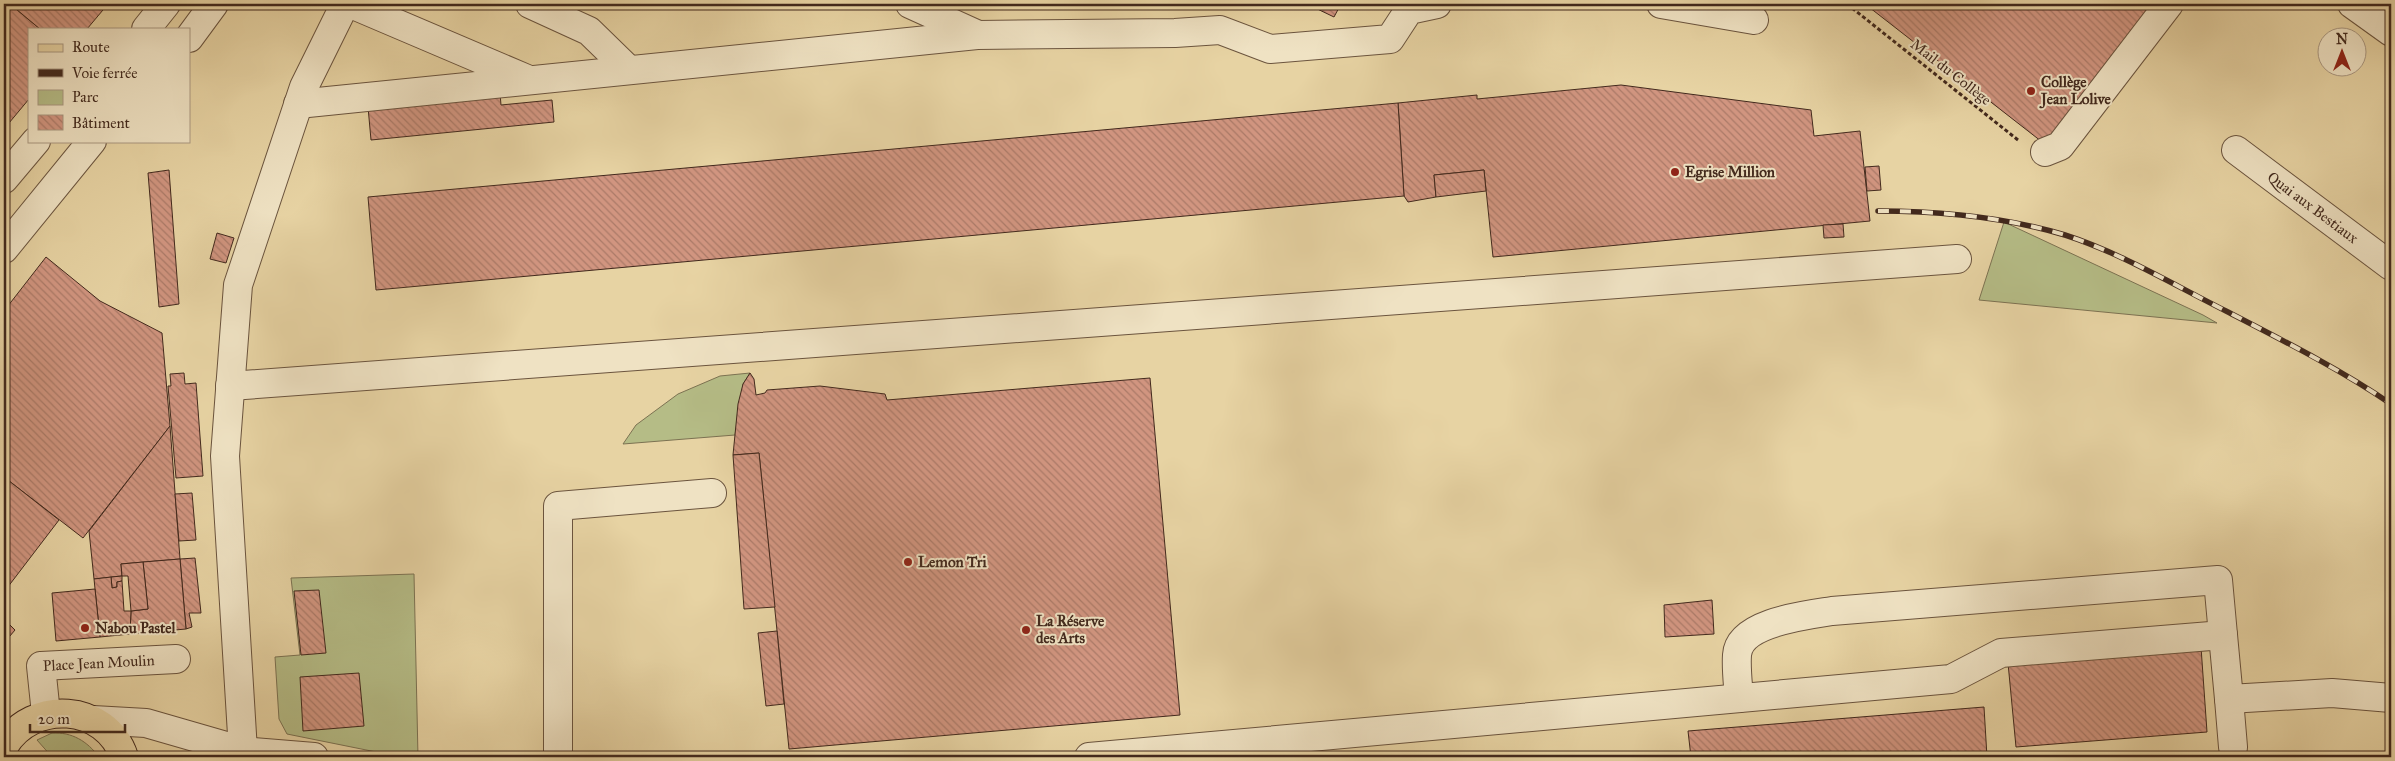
<svg xmlns="http://www.w3.org/2000/svg" width="2395" height="761" font-family="'IM FELL Great Primer',serif">
<style>
.green{fill:#b5bc86;stroke:#7c7252}
.building{fill:url(#building-back-hatch);stroke:#42291d}
.lines{fill:none;stroke-linecap:round;stroke-linejoin:round}
.minor-casing{stroke:#6b543e;stroke-width:30}
.major-casing{stroke:#42291d;stroke-width:30}
.path{stroke:#42291d;stroke-width:3;stroke-dasharray:4 2.5;stroke-linecap:butt}
.minor{stroke:#efe2c3;stroke-width:28}
.major{stroke:#e7d3a3;stroke-width:28}
.rail-casing{stroke:#42291d;stroke-width:5.5}
.rail{stroke:#efe2c3;stroke-width:4;stroke-dasharray:11;stroke-linecap:butt}
.poi-dot{fill:#8f2418;stroke:#efe2c3;stroke-width:2}
.labels{text-anchor:middle;dominant-baseline:central;stroke-width:4;stroke-linejoin:round;paint-order:stroke}
.street-label{font-size:15px;fill:#42291d;stroke:#efe2c3}
.poi-label{font-size:15px;font-weight:bold;fill:#42291d;stroke:#efe2c3;text-anchor:start}
</style>
<defs>
<pattern id="building-back-hatch" width="6" height="6" patternUnits="userSpaceOnUse" patternTransform="scale(1.25)"><rect width="6" height="6" fill="#d19580"/><path d="M-1 5l2 2M0 0l6 6M5-1l2 2" fill="none" stroke="#ab7a68"/></pattern>
</defs>
<rect width="100%" height="100%" fill="#e7d3a3"/>
<filter id="stains"><feTurbulence type="fractalNoise" baseFrequency=".004" numOctaves="4"/><feColorMatrix values="0 0 0 0 .2 0 0 0 0 .09 0 0 0 0 .02 0 0 0 .5 -.17"/></filter>
<radialGradient id="worn" r=".72"><stop offset=".6" stop-color="#630" stop-opacity="0"/><stop offset="1" stop-color="#630" stop-opacity=".3"/></radialGradient>
<g class="green">
<polygon points="2004,222 2203,315 2217,323 1979,300"/>
<polygon points="750,373 743,384 735,435 623,444 636,425 678,394 720,376"/>
<polygon points="414,574 418,757 401,757 287,734 279,719 275,657 300,655 291,578"/>
<path d="M52 733C72 732 87 741 99 757H52L37 740Z"/>
</g>
<g class="building">
<polygon points="4,4 10,4 40,29 29,29 29,99 4,129"/>
<polygon points="10,4 108,4 87,29 40,29"/>
<polygon points="1307,4 1341,4 1334,17"/>
<polygon points="1865,4 2151,4 2046,145"/>
<polygon points="1621,85 1811,110 1814,136 1860,131 1870,221 1493,257 1484,170 1434,175 1436,197 1408,202 1404,196 1398,103 1477,95 1477,99"/>
<polygon points="500,93 501,105 552,100 554,122 371,140 368,107"/>
<polygon points="1398,103 1404,196 376,290 368,197"/>
<polygon points="1879,166 1881,190 1867,191 1865,167"/>
<polygon points="169,170 179,304 159,307 148,173"/>
<polygon points="1484,170 1486,191 1436,197 1434,175"/>
<polygon points="1843,224 1844,237 1824,238 1823,225"/>
<polygon points="217,233 234,238 226,263 210,259"/>
<polygon points="46,257 100,301 162,333 170,426 83,538 4,477 4,311"/>
<polygon points="184,373 185,384 196,383 203,476 176,478 168,386 171,386 170,374"/>
<polygon points="750,373 754,379 756,395 765,393 767,390 820,386 885,394 887,400 1150,378 1180,715 789,749 759,453 733,455 738,404 743,384"/>
<polygon points="170,426 180,559 121,564 122,576 94,579 89,531"/>
<polygon points="759,453 775,607 744,609 733,455"/>
<polygon points="4,477 59,520 4,592"/>
<polygon points="192,493 196,540 179,541 175,494"/>
<polygon points="195,558 201,613 189,613 192,627 186,629 180,559"/>
<polygon points="180,559 186,629 130,634 131,611 148,609 143,562"/>
<polygon points="143,562 148,609 131,611 128,576 122,576 121,564"/>
<polygon points="122,576 122,581 117,582 117,587 112,588 111,577"/>
<polygon points="111,577 112,588 117,587 117,582 122,581 124,611 131,611 130,634 100,637 94,579"/>
<polygon points="95,589 100,637 56,641 52,593"/>
<polygon points="319,590 326,653 301,655 294,591"/>
<polygon points="1712,600 1714,634 1665,637 1664,605"/>
<polygon points="4,619 15,630 4,643"/>
<polygon points="777,631 784,704 766,706 758,633"/>
<polygon points="2201,647 2207,732 2016,747 2008,663"/>
<polygon points="359,673 364,726 303,731 300,677"/>
<polygon points="1984,707 1987,757 1691,757 1688,731"/>
</g>
<g class="lines">
<defs>
<g id="minor">
<polyline points="351,4 527,79"/>
<polyline points="530,4 589,31 629,70"/>
<polyline points="910,4 976,34"/>
<polyline points="1661,4 1754,20"/>
<polyline points="2352,4 2391,32"/>
<polyline points="146,29 166,4"/>
<polyline points="189,38 214,4"/>
<polyline points="298,104 977,35 1175,33 1220,30 1270,49 1390,39 1409,10 1437,4"/>
<path id="s1" d="M2236 150 2391 266"/>
<polyline points="2045,152 2060,146 2169,4"/>
<polyline points="4,179 36,141"/>
<polyline points="4,249 92,141"/>
<polyline points="230,386 1957,259"/>
<path d="M1739 698C1738 684 1736 669 1737 655 1739 622 1807 615 1832 611L2218 580 2223 635"/>
<polyline points="2229,699 2233,747"/>
<path id="s2" d="M46 714 41 666 176 659"/>
<polyline points="93,720 146,723 243,751 314,757"/>
<polyline points="247,757 243,751 225,456 238,285 304,87 345,4"/>
<polyline points="558,757 558,506 712,493"/>
<polyline points="1089,757 1951,679 2001,653 2223,635 2229,699 2332,693 2391,698"/>
</g>
<path id="major" d="M4 746C32 699 106 703 124 757"/>
</defs>
<use href="#minor" class="minor-casing"/>
<use href="#major" class="major-casing"/>
<polyline class="path" points="1847,4 2018,140"/>
<use href="#minor" class="minor"/>
<use href="#major" class="major"/>
<defs>
<path id="rail" d="M1878 211C1940 211 2005 217 2065 235 2121 253 2174 285 2226 311 2282 340 2338 368 2391 404"/>
</defs>
<use href="#rail" class="rail-casing"/>
<use href="#rail" class="rail"/>
</g>
<g class="poi-dot">
<circle cx="2031" cy="91" r="5"/>
<circle cx="1675" cy="172" r="5"/>
<circle cx="908" cy="562" r="5"/>
<circle cx="85" cy="628" r="5"/>
<circle cx="1026" cy="630" r="5"/>
</g>
<g class="labels">
<g class="street-label">
<text transform="translate(1951 72) rotate(38)">Mail du Collège</text>
<text stroke="none"><textPath href="#s1" startOffset="96">Quai aux Bestiaux</textPath></text>
<text stroke="none"><textPath href="#s2" startOffset="106">Place Jean Moulin</textPath></text>
</g>
<g class="poi-label">
<text x="2041" y="82">Collège<tspan x="2041" dy="17">Jean Lolive</tspan></text>
<text x="1685" y="172">Egrise Million</text>
<text x="918" y="562">Lemon Tri</text>
<text x="1036" y="621">La Réserve<tspan x="1036" dy="17">des Arts</tspan></text>
<text x="95" y="628">Nabou Pastel</text>
</g>
</g>
<rect width="2395" height="761" fill="none" stroke="#e7d3a3" stroke-width="20"/>
<rect x="5" y="5" width="2385" height="751" fill="none" stroke="#42291d" stroke-width="2.5"/>
<rect x="10" y="10" width="2375" height="741" fill="none" stroke="#42291d"/>
<rect x="28" y="28" width="162" height="115" fill="#efe2c3" stroke="#aa9881"/>
<rect x="38" y="44" width="25" height="8" fill="#e7d3a3" stroke="#aa9881"/>
<text x="72" y="52" font-size="15" fill="#42291d">Route</text>
<rect x="38" y="69" width="25" height="8" fill="#42291d" stroke="#aa9881"/>
<text x="72" y="78" font-size="15" fill="#42291d">Voie ferrée</text>
<rect x="38" y="90" width="25" height="15" fill="#b5bc86" stroke="#aa9881"/>
<text x="72" y="102" font-size="15" fill="#42291d">Parc</text>
<rect x="38" y="115" width="25" height="15" fill="url(#building-back-hatch)" stroke="#aa9881"/>
<text x="72" y="128" font-size="15" fill="#42291d">Bâtiment</text>
<g transform="translate(2342 52)"><circle r="24" fill="#efe2c3" stroke="#aa9881"/>
<path d="M0-4L9 19L0 12L-9 19Z" fill="#8f2418"/>
<text y="-8" font-size="14" font-weight="bold" text-anchor="middle" fill="#42291d">N</text>
</g>
<path d="M30 724v8h95v-8" fill="none" stroke="#42291d" stroke-width="2.5"/>
<text x="38" y="724" font-size="15" fill="#42291d" stroke="#efe2c3" stroke-width="4" paint-order="stroke">20 m</text>
<rect width="100%" height="100%" filter="url(#stains)"/>
<rect width="100%" height="100%" fill="url(#worn)"/>
</svg>
